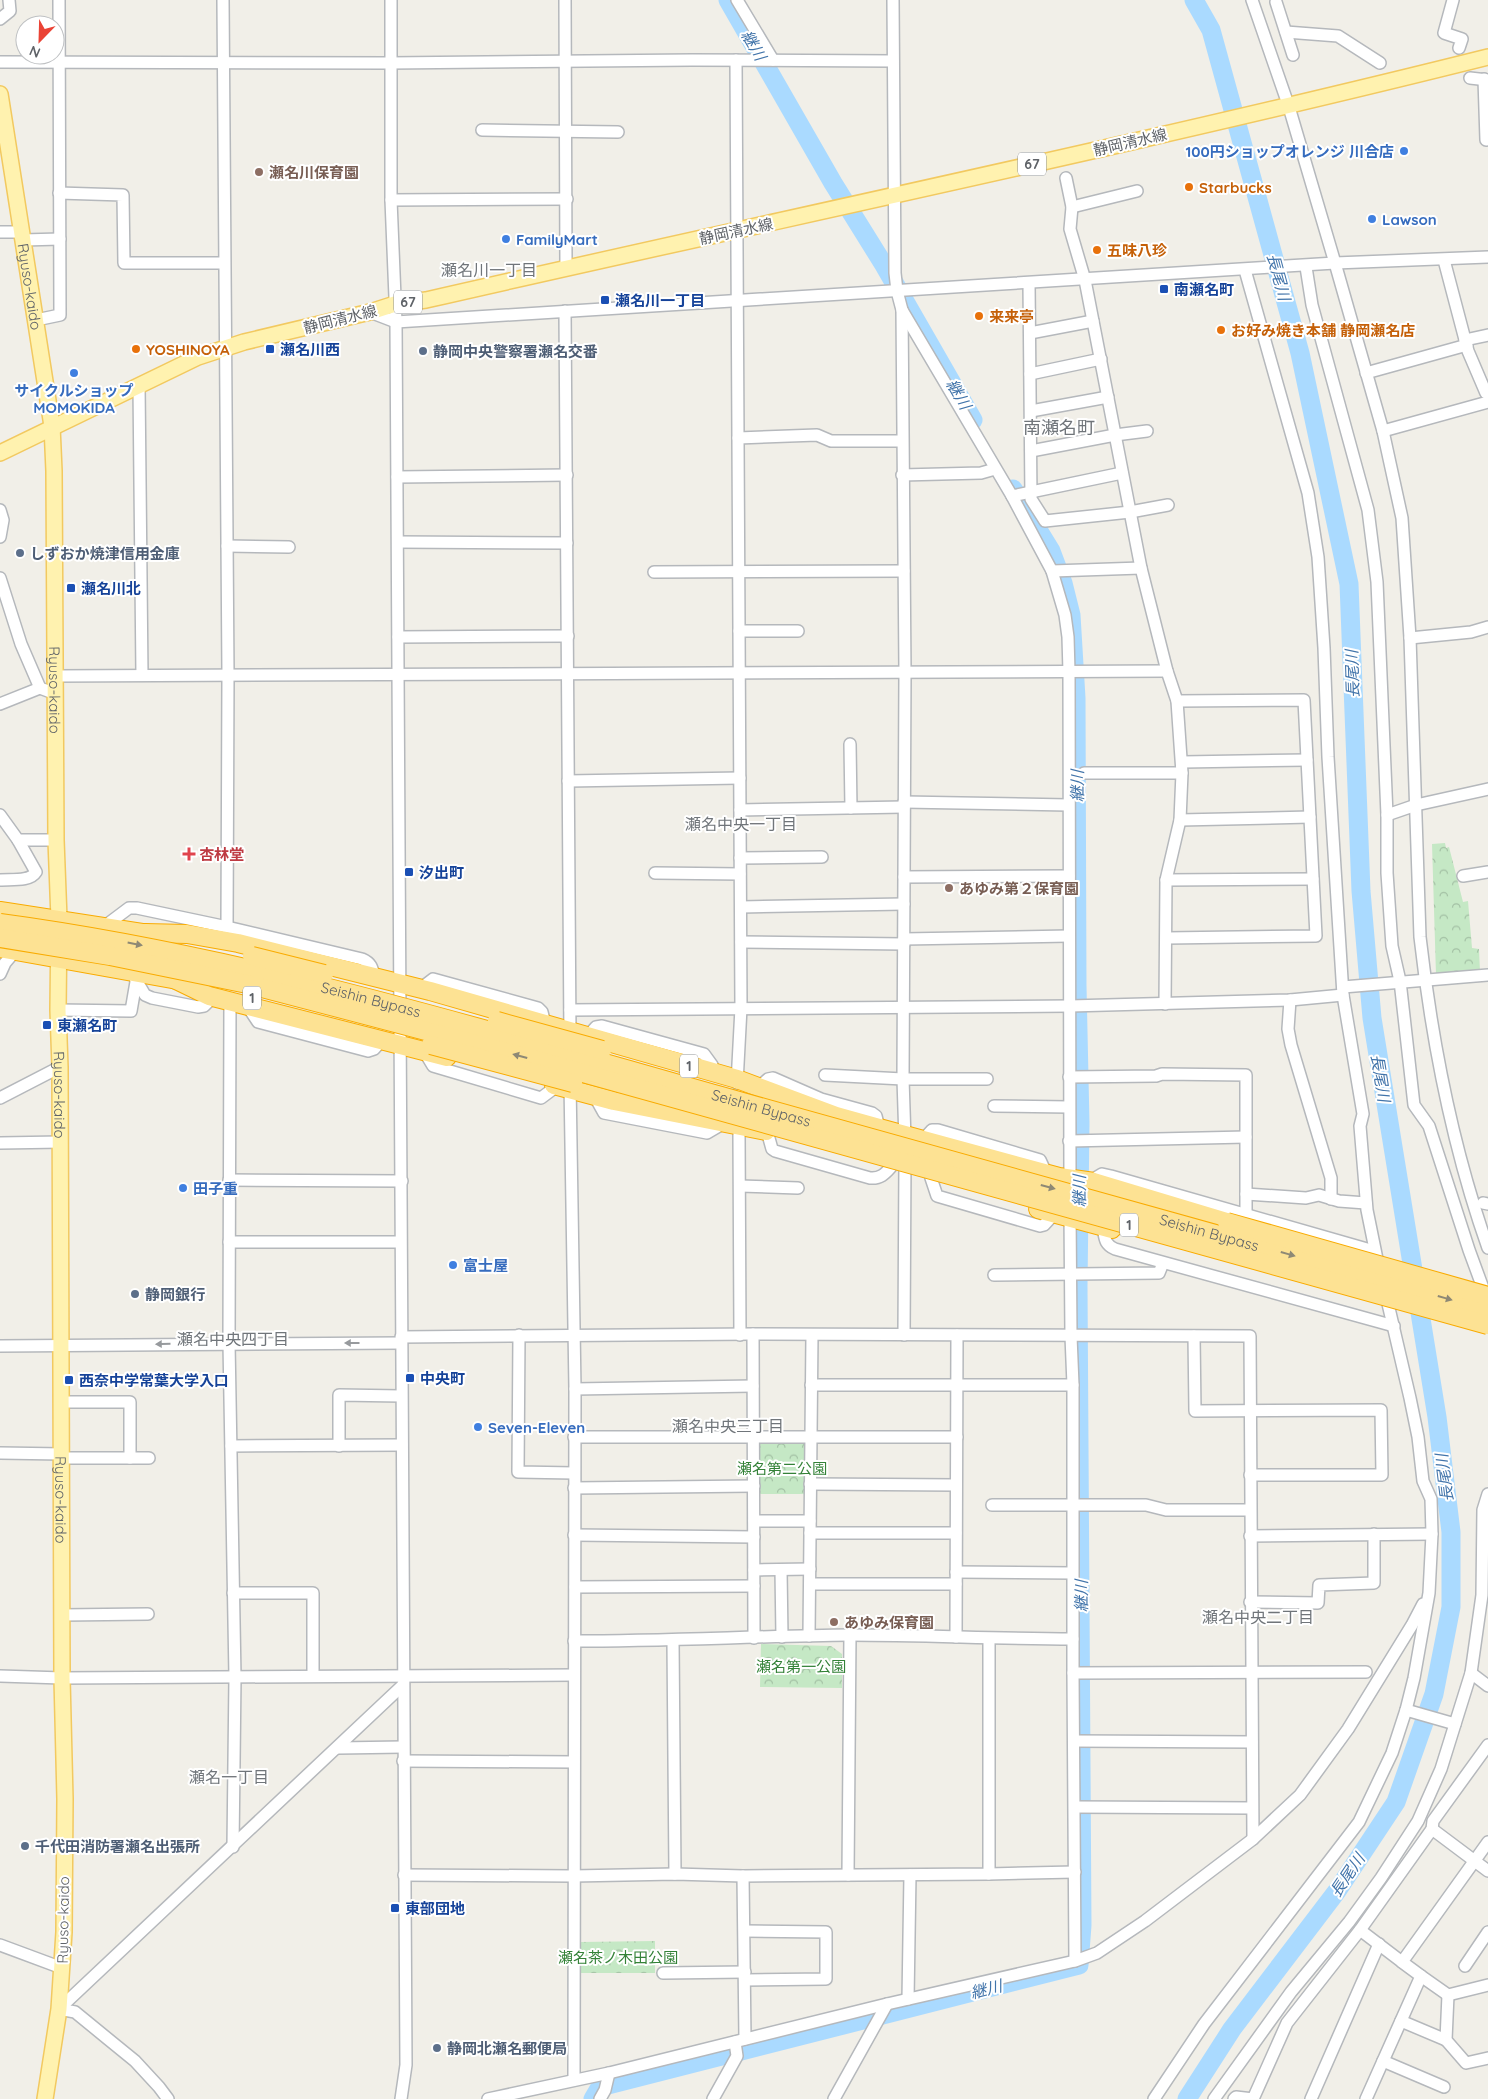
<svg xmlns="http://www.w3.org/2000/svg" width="1488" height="2099" font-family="Quicksand,'Noto Sans JP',sans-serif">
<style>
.forest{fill:url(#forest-crowns)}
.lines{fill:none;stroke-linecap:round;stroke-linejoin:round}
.river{stroke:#aadaff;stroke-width:19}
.minor-casing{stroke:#b5b8bc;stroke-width:14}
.major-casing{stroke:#f2c960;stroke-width:18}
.highway-casing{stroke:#f9ab00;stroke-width:20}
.minor{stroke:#fff;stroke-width:11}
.major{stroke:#fff2af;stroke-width:15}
.highway{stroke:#fde293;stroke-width:18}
.highway-bridge-casing{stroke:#f9ab00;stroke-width:20;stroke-linecap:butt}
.highway-bridge{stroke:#fde293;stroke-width:18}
.oneway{fill:#8e8975}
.oneway2{fill:#979a9d}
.shop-dot{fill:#3f7fe0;stroke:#fff;stroke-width:2}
.education-dot{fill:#8d6e63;stroke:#fff;stroke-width:2}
.food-dot{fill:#e8710a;stroke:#fff;stroke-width:2}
.transit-dot{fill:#1a4fb4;stroke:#fff;stroke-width:2}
.service-dot{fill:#5c6f8a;stroke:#fff;stroke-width:2}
.health-dot{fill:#e0444e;stroke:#fff;stroke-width:2}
.labels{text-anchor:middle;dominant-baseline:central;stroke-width:4;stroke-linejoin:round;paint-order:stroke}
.shield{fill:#fff;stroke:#8f9295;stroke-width:1}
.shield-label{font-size:14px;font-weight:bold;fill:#5f6368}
.street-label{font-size:15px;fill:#5f6368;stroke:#fff}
.shop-label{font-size:15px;font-weight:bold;fill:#366cbe;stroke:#fff;text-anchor:start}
.education-label{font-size:15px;font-weight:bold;fill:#785e54;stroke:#fff;text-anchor:start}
.food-label{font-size:15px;font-weight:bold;fill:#c56008;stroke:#fff;text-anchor:start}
.transit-label{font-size:15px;font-weight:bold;fill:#164399;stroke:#fff;text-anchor:start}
.service-label{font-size:15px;font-weight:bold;fill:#4e5e75;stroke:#fff;text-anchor:start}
.health-label{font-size:15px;font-weight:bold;fill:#be3a42;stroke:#fff;text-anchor:start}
.park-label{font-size:15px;fill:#348238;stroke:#fff}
.water-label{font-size:16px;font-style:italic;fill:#4174aa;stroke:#fff}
.neighbourhood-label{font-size:16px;fill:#70757a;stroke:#fff}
.quarter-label{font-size:18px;fill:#70757a;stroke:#fff}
</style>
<defs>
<pattern id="forest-crowns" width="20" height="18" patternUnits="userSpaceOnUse" patternTransform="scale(1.25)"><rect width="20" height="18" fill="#c5e8c5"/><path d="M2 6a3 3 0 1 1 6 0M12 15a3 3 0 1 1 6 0" fill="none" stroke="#a3c0a4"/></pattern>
</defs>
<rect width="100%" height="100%" fill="#f1efe8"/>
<g class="forest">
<polygon points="1445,843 1446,848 1449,847 1463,902 1468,901 1472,948 1479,949 1480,972 1436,975 1432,844"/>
<polygon points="761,1441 801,1441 806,1445 805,1494 759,1494 758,1445"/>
<polygon points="761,1644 831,1646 842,1654 842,1688 760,1687"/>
<polygon points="655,1941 655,1973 580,1973 580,1942"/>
</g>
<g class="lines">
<g class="river">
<polyline points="728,0 833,183 884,265 973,420"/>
<polyline points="593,2099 600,2087 1079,1965 1082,1925 1078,1286 1080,1123 1077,986 1076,698 1071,615 1063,583 1051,551 1013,489"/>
<polyline points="1187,2099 1232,2029 1337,1891 1396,1802 1434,1694 1451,1607 1451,1532 1437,1417 1372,1018 1361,891 1349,584 1300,353 1211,30 1194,0"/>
</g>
<defs>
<g id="minor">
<polyline points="223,0 228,675 227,927"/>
<polyline points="391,0 391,200 396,322 406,2065 401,2099"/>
<polyline points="565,0 566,268"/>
<polyline points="737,0 773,60"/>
<polyline points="893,0 895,273 897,291 902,310 905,672 903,1079 905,1140"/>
<path d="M1252 0 1289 107 1335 263 1383 431 1402 518 1410 638 1420 937C1432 1042 1453 1149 1488 1248"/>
<polyline points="1453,0 1444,33 1462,39 1459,48"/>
<polyline points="1276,2 1293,55"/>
<polyline points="0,19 10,11 9,0"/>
<polyline points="1286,32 1338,36 1380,63"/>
<polyline points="736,60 741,1008 737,1083"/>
<polyline points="0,62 390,63 692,60 893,61"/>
<polyline points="1470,78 1488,80"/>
<polyline points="1484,79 1486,140"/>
<polyline points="482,130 618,132"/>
<polyline points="1066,178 1072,207 1070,229 1085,280 1141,568 1167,671 1177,701 1182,773 1180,820 1166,880 1165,1004"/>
<polyline points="59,193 123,195 124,263 224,263"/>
<polyline points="391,200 567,199"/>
<polyline points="1072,207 1137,191"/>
<polyline points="0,232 22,232"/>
<polyline points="23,240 60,239"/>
<polyline points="1444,260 1468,351 1486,393"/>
<polyline points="1306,267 1312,305 1368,510 1377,582 1387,815 1387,873 1392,946 1400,981 1414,1105 1429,1126 1469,1250 1487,1299"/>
<polyline points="1245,270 1308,493 1318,557 1324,648 1328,757 1343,995 1363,1114 1360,1126 1367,1210 1379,1269"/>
<polyline points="1029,283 1031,499 1045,521 1130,512 1168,505"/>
<polyline points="902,310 1012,496 1052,571 1065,615 1068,637 1069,672 1070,1183"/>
<polyline points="565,311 570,1037"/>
<polyline points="370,312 396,322 1335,263 1488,257"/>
<polyline points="36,320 60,315 59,0"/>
<polyline points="1030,333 1093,321"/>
<polyline points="1465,340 1488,335"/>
<polyline points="1366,373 1467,345"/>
<polyline points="1030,374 1101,359"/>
<polyline points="139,385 142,675"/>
<polyline points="1031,411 1108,397"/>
<polyline points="1383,431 1488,402"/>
<polyline points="738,438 817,435 831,441 902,441"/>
<polyline points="1031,451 1115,435 1147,431"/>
<polyline points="902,475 981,473 995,469"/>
<polyline points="397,477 567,475"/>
<polyline points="1012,496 1122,473"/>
<polyline points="0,510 3,520 0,537"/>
<polyline points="398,542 567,543"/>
<polyline points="227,546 289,547"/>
<polyline points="1052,571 1141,568"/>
<polyline points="654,572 904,571"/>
<polyline points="0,578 21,644 40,688 56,694"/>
<polyline points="739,631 798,631"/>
<polyline points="398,637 568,636"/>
<polyline points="1410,638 1471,632 1488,627"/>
<polyline points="56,676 1167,671"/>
<polyline points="0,704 40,688"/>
<polyline points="850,744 851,808"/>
<polyline points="1183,762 1307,760"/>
<polyline points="1084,773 1182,773"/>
<polyline points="568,781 740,778"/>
<polyline points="904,802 1068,805"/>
<polyline points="740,810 904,807"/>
<polyline points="0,815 18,840 56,840"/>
<polyline points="1387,815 1416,805 1488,789"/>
<polyline points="1180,820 1310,817"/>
<polyline points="740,858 822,857"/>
<polyline points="655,873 740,874"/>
<polyline points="1463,876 1488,872"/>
<polyline points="904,877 1069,876"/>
<path d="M0 880C11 879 30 882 36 872L18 840"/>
<polyline points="1166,880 1313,879"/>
<polyline points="741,907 904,904"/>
<path d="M105 926 129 908H137L227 927 362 959C371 963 372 967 374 976"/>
<polyline points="1167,938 1316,936 1304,700 1177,701"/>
<polyline points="904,939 1069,936"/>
<polyline points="741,942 904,944"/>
<polyline points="0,974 5,963 16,950"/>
<polyline points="135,978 145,995 152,998 198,1007 204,1006 213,997"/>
<polyline points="1343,987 1488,975"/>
<polyline points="420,989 433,979 538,1008 542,1012 545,1024"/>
<polyline points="1290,1000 1288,1029 1291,1045 1331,1178 1331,1199"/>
<polyline points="230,1002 229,1343 235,1677 233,1847"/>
<polyline points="248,1007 258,1022 368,1051 374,1049 382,1040"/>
<polyline points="58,1010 131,1011 136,982"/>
<polyline points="570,1010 1070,1006 1290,1000 1343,995"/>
<polyline points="588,1036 596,1027 602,1026 704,1054 712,1065 714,1073"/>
<polyline points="424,1051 433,1066 541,1098 557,1086"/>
<polyline points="825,1075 903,1079 987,1079"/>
<polyline points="1069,1077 1156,1076 1162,1074 1246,1075 1246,1215"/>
<polyline points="570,1083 575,1389 574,2080"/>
<polyline points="759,1087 768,1079 773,1078 821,1099 872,1113 876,1116 879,1128"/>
<polyline points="594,1095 604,1113 707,1133 724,1123"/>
<polyline points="0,1098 60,1067"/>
<polyline points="994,1106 1069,1107"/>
<path d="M767 1131 772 1149 775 1151 870 1178C880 1179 885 1174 891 1167"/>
<polyline points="739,1134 740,1335"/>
<polyline points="923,1140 932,1130 938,1130 1040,1160 1046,1173"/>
<polyline points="1069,1141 1246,1137"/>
<polyline points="0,1143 61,1142"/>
<polyline points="931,1178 937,1196 1040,1226 1044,1225 1055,1213"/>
<polyline points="229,1180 402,1181"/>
<polyline points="1094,1182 1097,1177 1102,1174 1111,1176 1374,1251"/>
<polyline points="740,1186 798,1188"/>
<polyline points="1246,1194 1306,1198 1319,1195 1339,1201 1366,1203"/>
<polyline points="1483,1203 1488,1204"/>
<polyline points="1070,1212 1071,1336 1073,1385 1073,1673 1075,1961"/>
<path d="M1103 1227C1105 1238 1104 1244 1115 1249L1394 1326"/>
<polyline points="229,1242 400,1242"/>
<polyline points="994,1275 1159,1273 1163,1263"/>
<polyline points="753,1334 754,1638"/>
<polyline points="519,1335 518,1472 574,1473"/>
<polyline points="904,1335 905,1159"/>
<polyline points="1194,1336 1195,1411 1381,1410 1382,1475 1250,1475"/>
<polyline points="401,1337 753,1334 1250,1336 1253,1839"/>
<polyline points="0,1346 401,1343"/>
<polyline points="811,1385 1073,1385"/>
<polyline points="575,1389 753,1386"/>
<polyline points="62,1402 130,1402 130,1458"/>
<polyline points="574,1437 957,1437"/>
<polyline points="231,1446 402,1445"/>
<polyline points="339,1446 339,1395 401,1396"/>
<polyline points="0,1453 62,1454"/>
<polyline points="62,1458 149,1458"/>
<polyline points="810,1484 956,1485"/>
<polyline points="574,1488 754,1486"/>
<polyline points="992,1505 1146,1505 1166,1510 1250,1510"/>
<polyline points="754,1521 810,1521"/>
<polyline points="810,1533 956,1533"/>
<polyline points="574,1535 754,1537"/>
<polyline points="1250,1536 1432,1534"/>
<polyline points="754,1570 810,1569"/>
<polyline points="781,1570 782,1637"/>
<polyline points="956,1572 1072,1573"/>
<polyline points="810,1584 956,1584"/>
<polyline points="575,1587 754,1586"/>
<polyline points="233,1593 313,1593 313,1675"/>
<polyline points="1250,1602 1318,1603 1319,1585 1374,1583 1374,1534"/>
<polyline points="63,1615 148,1614"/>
<polyline points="809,1636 812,1335"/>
<polyline points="956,1637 957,1335"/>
<path d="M574 1641C666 1641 758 1636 850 1635 924 1635 998 1639 1073 1639"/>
<polyline points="673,1641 675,1874"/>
<polyline points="1073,1673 1366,1672"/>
<polyline points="1471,1673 1488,1686"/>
<polyline points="0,1676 62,1678 574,1675"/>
<polyline points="1406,1710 1455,1724"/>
<polyline points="1074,1741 1252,1742"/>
<polyline points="338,1748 403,1747"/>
<polyline points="403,1761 574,1762"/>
<polyline points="1075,1807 1252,1808"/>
<polyline points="1432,1829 1488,1871"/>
<polyline points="989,1874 1075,1872"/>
<polyline points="404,1875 573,1876 675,1874 743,1876 989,1874 989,1639"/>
<polyline points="848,1875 850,1635"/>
<polyline points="743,1876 745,2039"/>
<polyline points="1360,1930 1402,1962"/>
<polyline points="0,1945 62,1968"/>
<polyline points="1465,1966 1488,1932"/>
<polyline points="663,1973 745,1972"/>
<polyline points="1421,1976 1448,1995 1488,1985"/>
<polyline points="745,1980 826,1979 826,1932 745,1931"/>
<polyline points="1448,1995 1446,2040 1466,2063 1488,2058"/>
<polyline points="908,1999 910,1875"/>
<polyline points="1401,2021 1446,2040"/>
<polyline points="1383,2061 1444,2087"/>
<polyline points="168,2099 159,2087 135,2061 108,2039 75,2012 59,2009 403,1685"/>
<polyline points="488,2099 609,2073 887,2004 1075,1961 1097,1953 1145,1921 1253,1839 1300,1795 1348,1729 1412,1625 1423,1604"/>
<polyline points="600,2099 605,2090 609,2073"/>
<polyline points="713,2099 737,2056 735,2042"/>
<polyline points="834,2099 887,2004"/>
<polyline points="1154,2099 1204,2024 1359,1822 1392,1753 1406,1710 1414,1678 1429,1593 1432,1534 1431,1499 1423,1481 1418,1437 1410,1398 1385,1291"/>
<polyline points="1214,2099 1291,1992 1349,1922 1381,1878 1418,1821 1441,1769 1471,1673 1482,1595 1483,1510 1488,1494"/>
<polyline points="1234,2099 1236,2097 1253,2099"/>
<polyline points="1253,2099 1287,2023 1360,1930 1432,1829 1433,1821 1488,1745"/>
<polyline points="1311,2099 1379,1944"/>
<polyline points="1366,2099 1421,1976 1402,1962 1488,1842"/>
</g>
<g id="major">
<path id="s1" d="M0 94 52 426 54 471 56 840 59 919 58 1010 60 1067 62 1678 65 1799 64 1932 59 2009 45 2099"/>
<path d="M0 453 198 357 244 342 370 312 395 304 426 300C780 219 1136 145 1488 57"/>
</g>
<g id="highway">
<polyline points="0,911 155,935"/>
<polyline points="145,933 187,934 238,943 430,991 737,1079 836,1116 879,1128 1059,1177 1094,1182 1227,1222"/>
<polyline points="0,948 183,981"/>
<polyline points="172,978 209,996 447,1057"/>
<polyline points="554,1085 614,1101 766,1131"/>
<polyline points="1038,1209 1112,1229"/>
</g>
</defs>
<use href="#minor" class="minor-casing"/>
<use href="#major" class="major-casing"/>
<use href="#highway" class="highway-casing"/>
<use href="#minor" class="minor"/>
<use href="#major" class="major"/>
<use href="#highway" class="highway"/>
<defs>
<g id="highway-bridge">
<path id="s2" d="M0 923C246 956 483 1029 721 1096 977 1168 1233 1238 1488 1310"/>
<polyline points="0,938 110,956 247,984 540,1061 1488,1325"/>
<polyline points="252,956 324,974"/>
<polyline points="497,1021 602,1050"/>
<polyline points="431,1045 573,1083"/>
<polyline points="1227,1222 1488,1296"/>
</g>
</defs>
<use href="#highway-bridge" class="highway-bridge-casing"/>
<use href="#highway-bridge" class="highway-bridge"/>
</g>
<defs><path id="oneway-solid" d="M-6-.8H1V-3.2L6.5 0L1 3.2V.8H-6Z" transform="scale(1.25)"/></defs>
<g class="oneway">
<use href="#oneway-solid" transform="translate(135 944) rotate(11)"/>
<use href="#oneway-solid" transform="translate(520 1056) rotate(-165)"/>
<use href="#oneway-solid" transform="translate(1048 1187) rotate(15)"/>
<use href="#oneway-solid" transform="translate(1288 1254) rotate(16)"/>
<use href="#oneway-solid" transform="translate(1445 1298) rotate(16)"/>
</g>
<g class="oneway2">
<use href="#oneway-solid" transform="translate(352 1343) rotate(180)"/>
<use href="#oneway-solid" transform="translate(163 1344) rotate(179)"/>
</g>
<g class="shop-dot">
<circle cx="1404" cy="151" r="5"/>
<circle cx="1372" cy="219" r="5"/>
<circle cx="506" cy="239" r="5"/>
<circle cx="74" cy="373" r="5"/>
<circle cx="183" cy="1188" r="5"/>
<circle cx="453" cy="1265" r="5"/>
<circle cx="478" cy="1427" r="5"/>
</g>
<g class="education-dot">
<circle cx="259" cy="172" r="5"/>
<circle cx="949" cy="888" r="5"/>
<circle cx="834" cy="1622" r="5"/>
</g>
<g class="food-dot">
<circle cx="1189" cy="187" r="5"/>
<circle cx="1097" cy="250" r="5"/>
<circle cx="979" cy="316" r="5"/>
<circle cx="1221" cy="330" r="5"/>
<circle cx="136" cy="349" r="5"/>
</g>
<g class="transit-dot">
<rect x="1159" y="284" width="10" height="10" rx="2.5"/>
<rect x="600" y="295" width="10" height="10" rx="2.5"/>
<rect x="265" y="344" width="10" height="10" rx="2.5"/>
<rect x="66" y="583" width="10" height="10" rx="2.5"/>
<rect x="404" y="867" width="10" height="10" rx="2.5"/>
<rect x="42" y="1020" width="10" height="10" rx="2.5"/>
<rect x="405" y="1373" width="10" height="10" rx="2.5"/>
<rect x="64" y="1375" width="10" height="10" rx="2.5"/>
<rect x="390" y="1903" width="10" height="10" rx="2.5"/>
</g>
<g class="service-dot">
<circle cx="423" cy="351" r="5"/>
<circle cx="20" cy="553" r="5"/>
<circle cx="135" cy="1294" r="5"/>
<circle cx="25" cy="1846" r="5"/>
<circle cx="437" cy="2048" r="5"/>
</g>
<path class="health-dot" d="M186.5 846.5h5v5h5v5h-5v5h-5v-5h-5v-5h5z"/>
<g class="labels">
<g class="shield">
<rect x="1018" y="152.5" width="28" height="23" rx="4"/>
<rect x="394" y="290.5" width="28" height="23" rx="4"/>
<rect x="243" y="986.5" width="18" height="23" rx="4"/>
<rect x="680" y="1054.5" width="18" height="23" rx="4"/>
<rect x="1120" y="1213.5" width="18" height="23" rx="4"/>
</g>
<g class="shield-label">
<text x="1032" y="164">67</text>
<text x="408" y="302">67</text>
<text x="252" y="998">1</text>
<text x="689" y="1066">1</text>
<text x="1129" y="1225">1</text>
</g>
<g class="street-label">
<text transform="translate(1130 142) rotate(-13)">静岡清水線</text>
<text transform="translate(736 231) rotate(-12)">静岡清水線</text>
<text stroke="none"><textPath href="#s1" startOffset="195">Ryuso-kaido</textPath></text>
<text transform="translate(340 319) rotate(-14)">静岡清水線</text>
<text stroke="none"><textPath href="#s1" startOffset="600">Ryuso-kaido</textPath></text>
<text stroke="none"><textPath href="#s2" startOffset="379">Seishin Bypass</textPath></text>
<text stroke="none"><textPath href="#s1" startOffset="1005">Ryuso-kaido</textPath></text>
<text stroke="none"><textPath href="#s2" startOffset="784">Seishin Bypass</textPath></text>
<text stroke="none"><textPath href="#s2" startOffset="1249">Seishin Bypass</textPath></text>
<text stroke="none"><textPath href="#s1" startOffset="1410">Ryuso-kaido</textPath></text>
<text transform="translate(63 1920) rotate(-89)">Ryuso-kaido</text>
</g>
<g class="shop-label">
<text x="1394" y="151" text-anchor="end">100円ショップオレンジ 川合店</text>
<text x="1382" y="219">Lawson</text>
<text x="516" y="239">FamilyMart</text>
<text x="74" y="390" text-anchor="middle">サイクルショップ<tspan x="74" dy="17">MOMOKIDA</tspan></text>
<text x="193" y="1188">田子重</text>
<text x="463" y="1265">富士屋</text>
<text x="488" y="1427">Seven-Eleven</text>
</g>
<g class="education-label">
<text x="269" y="172">瀬名川保育園</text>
<text x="959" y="888">あゆみ第２保育園</text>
<text x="844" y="1622">あゆみ保育園</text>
</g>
<g class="food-label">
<text x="1199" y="187">Starbucks</text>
<text x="1107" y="250">五味八珍</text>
<text x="989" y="316">来来亭</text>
<text x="1231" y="330">お好み焼き本舗 静岡瀬名店</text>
<text x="146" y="349">YOSHINOYA</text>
</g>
<g class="transit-label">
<text x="1174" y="289">南瀬名町</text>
<text x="615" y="300">瀬名川一丁目</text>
<text x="280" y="349">瀬名川西</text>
<text x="81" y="588">瀬名川北</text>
<text x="419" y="872">汐出町</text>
<text x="57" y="1025">東瀬名町</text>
<text x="420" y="1378">中央町</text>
<text x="79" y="1380">西奈中学常葉大学入口</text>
<text x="405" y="1908">東部団地</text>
</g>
<g class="service-label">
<text x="433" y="351">静岡中央警察署瀬名交番</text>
<text x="30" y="553">しずおか焼津信用金庫</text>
<text x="145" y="1294">静岡銀行</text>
<text x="35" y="1846">千代田消防署瀬名出張所</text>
<text x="447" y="2048">静岡北瀬名郵便局</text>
</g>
<g class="health-label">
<text x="199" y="854">杏林堂</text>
</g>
<g class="park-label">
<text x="782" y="1468">瀬名第二公園</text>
<text x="801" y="1666">瀬名第一公園</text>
<text x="618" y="1957">瀬名茶ノ木田公園</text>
</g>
<g class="water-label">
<text transform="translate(754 45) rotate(60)">継川</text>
<text transform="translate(1279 277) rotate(75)">長尾川</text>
<text transform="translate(959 394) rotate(60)">継川</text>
<text transform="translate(1352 674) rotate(-92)">長尾川</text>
<text transform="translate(1077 786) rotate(-90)">継川</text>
<text transform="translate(1381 1078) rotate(81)">長尾川</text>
<text transform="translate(1079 1191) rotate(-90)">継川</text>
<text transform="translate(1444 1478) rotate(-97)">長尾川</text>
<text transform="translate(1081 1596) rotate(-90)">継川</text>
<text transform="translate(1347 1875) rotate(-56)">長尾川</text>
<text transform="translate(986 1989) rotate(-14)">継川</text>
</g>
<g class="neighbourhood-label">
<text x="489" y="270">瀬名川一丁目</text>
<text x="741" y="824">瀬名中央一丁目</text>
<text x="233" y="1339">瀬名中央四丁目</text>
<text x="728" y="1426">瀬名中央三丁目</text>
<text x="1258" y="1617">瀬名中央二丁目</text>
<text x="229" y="1777">瀬名一丁目</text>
</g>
<g class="quarter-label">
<text x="1059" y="427">南瀬名町</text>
</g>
</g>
<g transform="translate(40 40) rotate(203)"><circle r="24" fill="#ffffff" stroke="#bfc1c3"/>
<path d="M0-4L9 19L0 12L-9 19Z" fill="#ea4335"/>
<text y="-8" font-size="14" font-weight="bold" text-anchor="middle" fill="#5f6368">N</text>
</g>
</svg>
